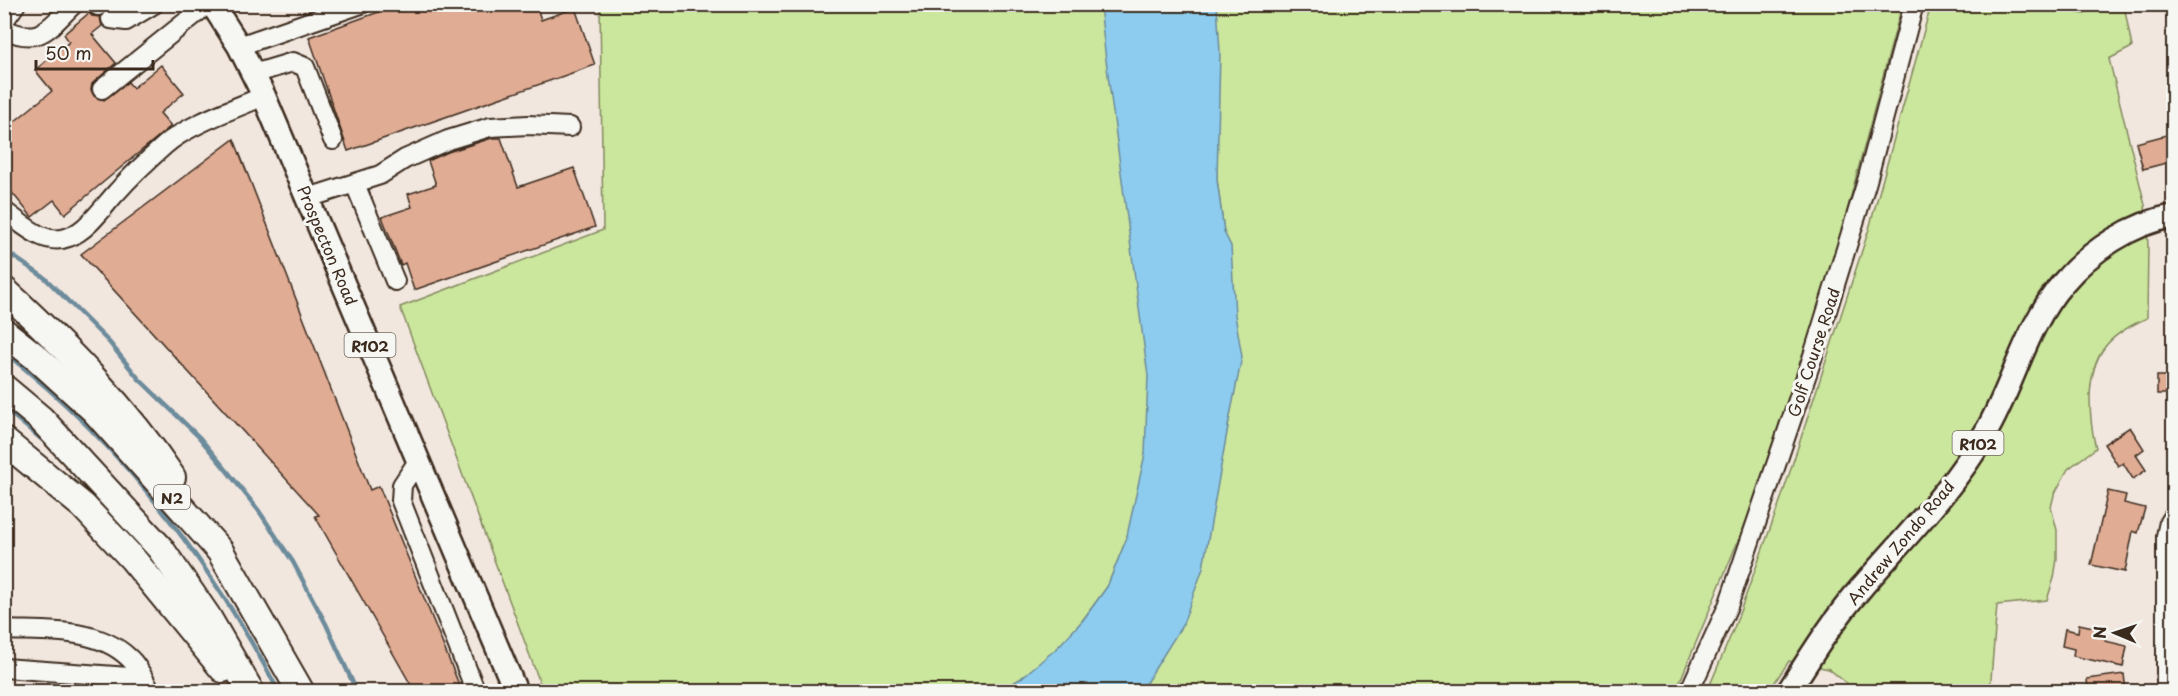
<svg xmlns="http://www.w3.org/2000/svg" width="2178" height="696" font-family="'Playpen Sans',sans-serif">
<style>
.green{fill:#cbe69d;stroke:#83885e;stroke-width:1.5}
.water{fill:#8dccee;stroke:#6c8b9b;stroke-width:1.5}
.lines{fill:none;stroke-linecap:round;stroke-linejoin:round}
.stream{stroke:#6c8b9b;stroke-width:4.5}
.building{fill:#e0ac94;stroke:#3b2a1e;stroke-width:1.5}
.minor-casing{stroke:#3b2a1e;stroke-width:22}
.major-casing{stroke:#3b2a1e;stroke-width:27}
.highway-casing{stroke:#3b2a1e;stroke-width:30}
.minor{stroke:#f6f6f2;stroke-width:18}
.major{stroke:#f6f6f2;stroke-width:22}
.highway{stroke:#f6f6f2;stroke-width:26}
.labels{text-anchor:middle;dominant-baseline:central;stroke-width:6;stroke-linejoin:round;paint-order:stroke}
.shield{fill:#f6f6f2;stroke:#73675e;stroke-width:1.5}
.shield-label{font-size:15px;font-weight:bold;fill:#3b2a1e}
.street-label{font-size:16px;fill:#3b2a1e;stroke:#f6f6f2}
</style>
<rect width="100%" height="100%" fill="#f2e7df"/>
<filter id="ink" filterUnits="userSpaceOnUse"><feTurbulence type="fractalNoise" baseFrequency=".0167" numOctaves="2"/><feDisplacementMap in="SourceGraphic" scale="12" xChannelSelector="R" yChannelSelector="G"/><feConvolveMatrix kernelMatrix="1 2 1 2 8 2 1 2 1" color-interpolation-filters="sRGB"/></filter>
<g filter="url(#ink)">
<g class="green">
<polygon points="600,5 1108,5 1138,205 1154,426 1139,508 1107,587 1065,644 1020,679 1000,691 543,691 400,307 603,230"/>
<polygon points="1217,5 1902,5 1831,271 1747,519 1676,691 1136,692 1229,271 1217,179"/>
<path d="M1931 5H2046L2048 7 2084 14 2090 5H2124L2132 47 2109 59 2145 205 2148 245 2147 318C2108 335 2092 353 2090 396 2090 414 2091 430 2096 448L2068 469 2054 495 2051 507 2057 530V559L2054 578 2047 600 1997 605 1990 691H1856L1829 669 1789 661 1769 691 1707 692 1734 628 1782 496 1869 229Z"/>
</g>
<polygon class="water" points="1100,5 1217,5 1220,52 1217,179 1224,232 1231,246 1235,315 1242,357 1229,421 1203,568 1183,624 1141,691 1000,691 1020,679 1057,648 1083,620 1107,587 1126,540 1145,454 1148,376 1105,52"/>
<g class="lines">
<g class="stream">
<polyline points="4,250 45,278 109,342 139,379 199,437 228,472 259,511 293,562 326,624 357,692"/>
<path d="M4 352C122 444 210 561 279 692"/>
<polyline points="4,408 46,443"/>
</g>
</g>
<g class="building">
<polygon points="401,4 536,4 541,20 575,8 595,65 348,151 309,37"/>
<polygon points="89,13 92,16 100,17 102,26 92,34 116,63 92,84 91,90 94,96 104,100 128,82 133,88 161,65 184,93 160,113 171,126 65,214 54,200 32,217 4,183 4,130 52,91 35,70 69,42 64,34"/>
<polygon points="2174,133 2174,161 2143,169 2136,143"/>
<polygon points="492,138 501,138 518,187 574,168 595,227 414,290 405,263 401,265 382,217 412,207 408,194 436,185 428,161 448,152"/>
<polygon points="234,139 370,490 379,486 462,692 415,692 315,516 319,515 81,254"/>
<rect x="2157" y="376" width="17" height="18"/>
<polygon points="2130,427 2144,449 2136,455 2146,470 2133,479 2123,463 2118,466 2104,444"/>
<polygon points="2108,491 2126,495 2124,503 2145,508 2138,533 2133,531 2125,572 2091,565"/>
<polygon points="2079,624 2107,630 2105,641 2127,646 2123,667 2073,656 2074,649 2062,646 2065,629 2078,632"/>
<polygon points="2124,674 2126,692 2088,692 2087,679"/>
</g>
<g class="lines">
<defs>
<g id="minor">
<polyline points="97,4 98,6"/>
<polyline points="111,19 126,21 154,4"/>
<polyline points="4,21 16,4"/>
<path d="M4 29C41 46 48 28 74 4"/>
<polyline points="239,46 361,4"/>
<polyline points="253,74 293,62 305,67 333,140"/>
<polyline points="102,89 208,4"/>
<polyline points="355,184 395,281"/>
<polyline points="308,198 380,175 405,159 448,140 490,127 528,125 570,127"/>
<path d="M4 211C23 224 44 247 69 237 88 230 103 207 116 193 131 176 148 160 165 145 187 125 236 108 264 96"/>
<polyline points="418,461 402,485 401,501 476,692"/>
<path d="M4 630C46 632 96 627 128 657 138 665 144 680 151 692"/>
<polyline points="4,668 143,678"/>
<polyline points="1689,692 1728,606 1812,359 1867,181 1914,4"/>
<polyline points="2166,692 2166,536 2169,522 2174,515"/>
</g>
<g id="major">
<polyline points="212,4 239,46 264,96 516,692"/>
<path d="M1788 692C1811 656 1833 620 1861 588 1904 538 1953 490 1986 432 2014 384 2026 325 2063 283 2090 251 2132 223 2174 216"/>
</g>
<g id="highway">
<path d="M4 290C66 347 126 408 172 477"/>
<polyline points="4,332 37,358 94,410 220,551 301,692"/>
<polyline points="4,388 41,419 160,548 207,616 251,692"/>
<polyline points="4,441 83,506 132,558 223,669"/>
</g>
</defs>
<use href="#minor" class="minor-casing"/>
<use href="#major" class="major-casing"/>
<use href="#highway" class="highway-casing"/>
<use href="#minor" class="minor"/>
<use href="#major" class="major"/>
<use href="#highway" class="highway"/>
</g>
</g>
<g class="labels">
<g class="shield">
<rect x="344.5" y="333" width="51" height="24" rx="4.5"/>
<rect x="1952.5" y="431" width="51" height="24" rx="4.5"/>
<rect x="154" y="485" width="36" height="24" rx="4.5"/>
</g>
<g class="shield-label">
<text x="370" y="345">R102</text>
<text x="1978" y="443">R102</text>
<text x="172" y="497">N2</text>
</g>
<g class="street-label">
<text transform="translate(328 245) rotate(67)">Prospecton Road</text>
<text transform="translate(1813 352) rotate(-72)">Golf Course Road</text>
<text transform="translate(1900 542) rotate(-50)">Andrew Zondo Road</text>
</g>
</g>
<rect width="2178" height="696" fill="none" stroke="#f6f6f2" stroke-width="24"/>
<rect x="12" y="12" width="2154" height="672" fill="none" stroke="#3b2a1e" stroke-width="2" filter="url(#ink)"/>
<g transform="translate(2115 633) rotate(272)" stroke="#f6f6f2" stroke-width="4.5" paint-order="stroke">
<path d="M0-4.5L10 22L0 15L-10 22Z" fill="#3b2a1e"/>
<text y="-9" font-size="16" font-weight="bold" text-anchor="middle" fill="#3b2a1e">N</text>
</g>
<path d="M36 60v9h117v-9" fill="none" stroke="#3b2a1e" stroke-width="3"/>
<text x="45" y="60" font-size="18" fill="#3b2a1e" stroke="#f6f6f2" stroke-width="4.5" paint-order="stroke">50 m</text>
</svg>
